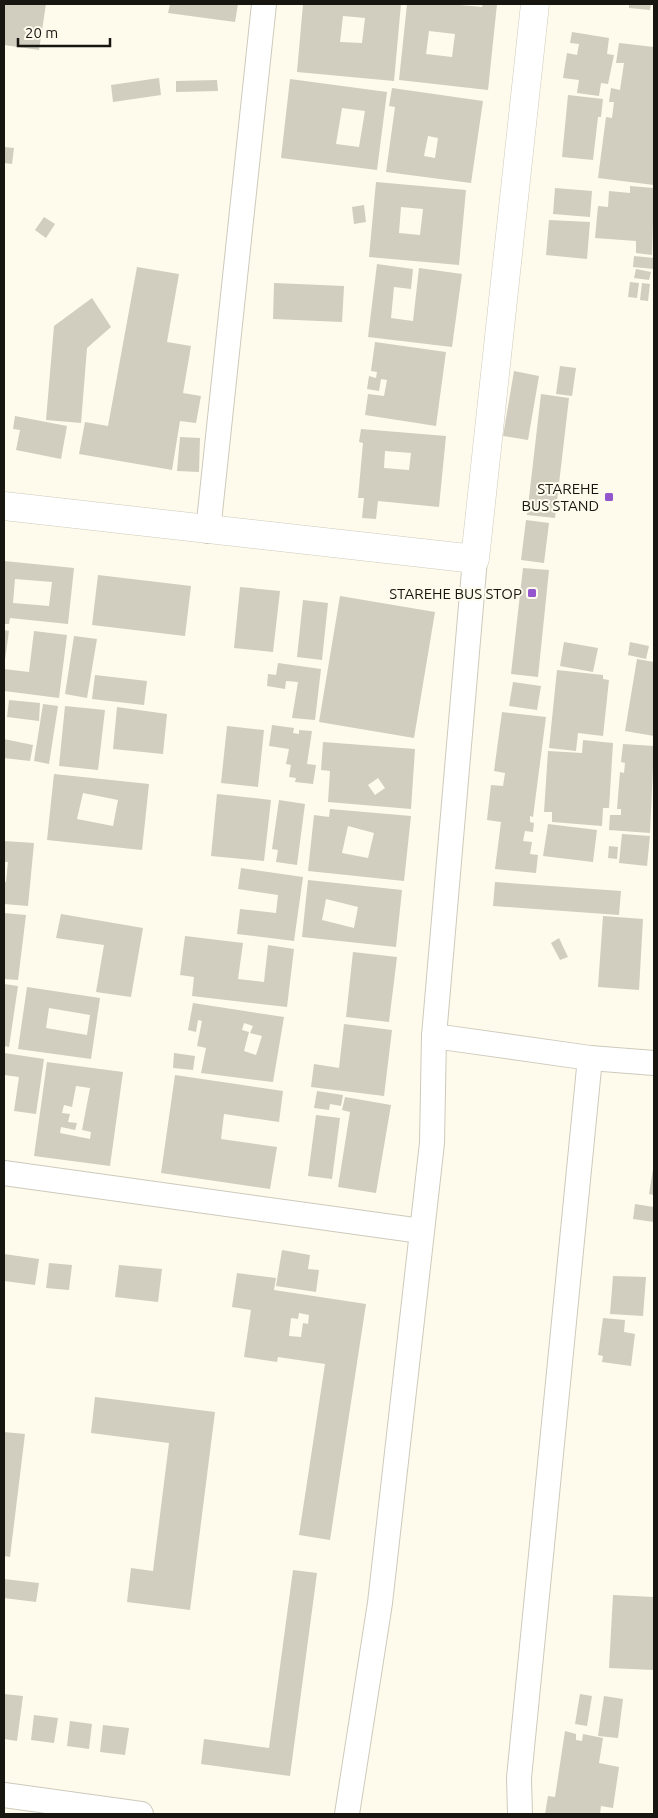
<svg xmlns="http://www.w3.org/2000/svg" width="658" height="1818" font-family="Ubuntu,sans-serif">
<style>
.building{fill:#d1cdbf;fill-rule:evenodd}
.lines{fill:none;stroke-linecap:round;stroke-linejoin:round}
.street-casing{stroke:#cdcabc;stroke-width:26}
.secondary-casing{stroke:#cdcabc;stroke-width:29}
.street{stroke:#fff;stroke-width:24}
.secondary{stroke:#fff;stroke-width:28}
.poi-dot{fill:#9456cd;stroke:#fefbec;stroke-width:2}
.labels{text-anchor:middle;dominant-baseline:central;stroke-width:4;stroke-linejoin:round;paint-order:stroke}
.poi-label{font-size:15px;fill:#171611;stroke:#fefbec;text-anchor:end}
</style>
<rect width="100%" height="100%" fill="#fefbec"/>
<g class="building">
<polygon points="4,4 46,4 39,50 4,45"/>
<polygon points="170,4 238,4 235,22 168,13"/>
<path d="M303 4H401L394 81 297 72ZM343 16 365 18 362 43 340 42Z"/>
<path d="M407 4H449L482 7 483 4H497L488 90 399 80ZM429 31 455 34 452 57 426 54Z"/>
<polygon points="629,4 651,4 650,10 629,8"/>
<polygon points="572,32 609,38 607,54 614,55 608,84 601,83 599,96 577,93 579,80 563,78 567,53 577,55 579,44 570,43"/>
<polygon points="619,43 654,47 654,185 598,178 606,117 612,118 614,102 609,102 611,88 620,90 624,63 616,63"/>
<polygon points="159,78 161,95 113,102 111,85"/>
<path d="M290 79 387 92 377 170 281 158ZM342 108 365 111 359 147 336 144Z"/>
<polygon points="217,80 218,91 176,92 176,81"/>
<path d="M392 88 483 101 471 183 386 172 395 107 389 106ZM428 136 438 138 435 158 424 156Z"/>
<polygon points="568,95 603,99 601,117 598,117 593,160 562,157"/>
<polygon points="4,147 14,148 12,164 4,163"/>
<path d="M376 182 466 190 459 265 369 257ZM401 207 423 209 420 235 399 233Z"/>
<polygon points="630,186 654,188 652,255 636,253 636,241 595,238 598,206 608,207 609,191 630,193"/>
<polygon points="555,188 592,191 590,217 553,214"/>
<polygon points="364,205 366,222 354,224 352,207"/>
<polygon points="44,217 55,224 46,238 35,230"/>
<polygon points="549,220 590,222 587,259 546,255"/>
<polygon points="634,256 654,258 654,269 633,267"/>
<polygon points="377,264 413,269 411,289 394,287 391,318 413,321 419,268 462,274 452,347 368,337"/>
<polygon points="137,267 179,274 167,342 191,346 183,393 201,396 196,423 180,421 172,470 79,454 85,422 108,426"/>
<polygon points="636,269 651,272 649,280 634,278"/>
<polygon points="630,282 639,283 637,298 628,297"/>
<polygon points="274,283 344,286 342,322 273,319"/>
<polygon points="642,283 650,284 648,301 640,300"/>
<polygon points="92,298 111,327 87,348 81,423 46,420 54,326"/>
<polygon points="375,342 446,352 436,426 365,415 368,394 384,396 387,380 381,379 379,391 367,389 369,376 376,378 377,372 371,371"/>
<polygon points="560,366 576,368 572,396 556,394"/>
<polygon points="514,371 539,376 528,440 503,436"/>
<polygon points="541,394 569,398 555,518 527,515"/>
<polygon points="15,416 67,426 61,459 16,450 20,430 13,429"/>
<path d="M361 429 446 436 439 507 378 501 376 519 362 518 364 498H358L363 443 359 442ZM385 451 411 453 409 470 384 468Z"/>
<polygon points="180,437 200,438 199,472 177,471"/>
<polygon points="526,520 549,523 544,563 521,560"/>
<path d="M4 561 74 568 68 624 10 618 9 624H4ZM15 579 52 582 49 606 13 603Z"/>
<polygon points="523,568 549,570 538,677 511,674"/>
<polygon points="98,575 191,586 185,636 92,625"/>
<polygon points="240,587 280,591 273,652 234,648"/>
<polygon points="340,596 435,612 414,738 319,722"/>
<polygon points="303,600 328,603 322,660 297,657"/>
<polygon points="4,630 9,631 5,660 4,660"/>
<polygon points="34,631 67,635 59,698 4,691 4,669 29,672"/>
<polygon points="74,636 97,639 87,698 65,694"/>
<polygon points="564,642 598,648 593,672 560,666"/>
<polygon points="630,642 649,646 646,659 628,655"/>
<polygon points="637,659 654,662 654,736 625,731"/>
<polygon points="278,663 321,669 315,720 292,718 298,682 286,681 285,689 267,686 268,674 276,675"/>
<polygon points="557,670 603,675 603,679 609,680 603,736 578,733 576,751 549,748"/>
<polygon points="95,675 147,681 144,705 92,699"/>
<polygon points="513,682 541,686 537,710 509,706"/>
<polygon points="9,700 40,703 39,721 7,717"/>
<polygon points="43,704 58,706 49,764 34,761"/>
<polygon points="65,706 105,710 98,770 59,766"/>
<polygon points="117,707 167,714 163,754 113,749"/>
<polygon points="502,712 546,717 533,817 530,816 530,822 534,823 533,832 525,831 523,841 532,842 530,854 538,855 536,873 495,869 501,822 487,820 491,785 503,786 505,773 494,771"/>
<polygon points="272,725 294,728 293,733 299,734 299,730 312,731 307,764 316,765 313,784 295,782 296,778 289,777 291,765 286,764 289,749 269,746"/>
<polygon points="227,726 264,730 258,787 221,783"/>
<polygon points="4,739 33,745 30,761 4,758"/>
<polygon points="583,740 613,743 609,808 603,808 602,826 552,822 552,812 544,812 548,751 582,753"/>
<path d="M323 742 415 749 411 809 328 802 330 771 321 770ZM378 778 385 788 375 795 368 785Z"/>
<polygon points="623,744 654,746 650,833 609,830 610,815 621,815 621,809 617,809 620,772 624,773 625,763 621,762"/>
<path d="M54 774 149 784 142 850 47 840ZM83 793 118 800 113 826 77 819Z"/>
<polygon points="217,794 271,800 264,861 211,856"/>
<polygon points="279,800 305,804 297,865 276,862 278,850 272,849"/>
<path d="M330 809 411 816 404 881 308 871 314 815 329 817ZM348 826 374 833 368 858 342 853Z"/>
<polygon points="548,824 597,830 593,862 543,856"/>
<polygon points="622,834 650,836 647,866 619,863"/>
<polygon points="4,841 34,843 28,906 4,904 4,882 6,882 8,862 4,862"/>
<polygon points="609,846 618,847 617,859 608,858"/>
<polygon points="241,868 303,877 294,941 237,934 240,909 276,913 278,895 238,889"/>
<path d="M308 880 402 890 396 947 302 937ZM326 899 358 907 354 928 322 920Z"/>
<polygon points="495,882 621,891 619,915 493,906"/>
<polygon points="4,913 26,915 18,980 4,979"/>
<polygon points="61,914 143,928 131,997 96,992 104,945 56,938"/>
<polygon points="603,916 643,919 639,990 598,987"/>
<polygon points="185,936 243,943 238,979 264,982 268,945 294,949 287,1007 192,996 194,977 180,975"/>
<polygon points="559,938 568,957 560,960 551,943"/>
<polygon points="353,952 397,957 389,1022 346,1017"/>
<polygon points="4,984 18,986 9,1047 4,1046"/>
<path d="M27 987 100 998 91 1059 18 1049ZM49 1008 90 1015 87 1035 46 1028Z"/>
<path d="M193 1003 284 1017 273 1082 201 1073 206 1048 197 1046 202 1021 198 1020 196 1032 188 1030ZM244 1023 253 1026 250 1033 262 1036 256 1055 244 1051 249 1032 242 1030Z"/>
<polygon points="344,1024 392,1030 384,1096 311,1087 314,1064 339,1068"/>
<polygon points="4,1053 44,1059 36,1114 14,1111 19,1077 4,1075"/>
<polygon points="174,1053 195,1056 193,1070 173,1068"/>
<path d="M47 1062 123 1072 110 1166 34 1156ZM76 1086 90 1088 82 1130 91 1132 90 1139 60 1133 61 1127 75 1130 77 1123 68 1122 70 1114 62 1113 64 1105 72 1107Z"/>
<polygon points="175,1075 283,1091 279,1122 224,1114 221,1139 277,1147 270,1189 161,1173"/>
<polygon points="317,1091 343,1095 341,1106 330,1104 329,1110 314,1108"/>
<polygon points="345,1097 391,1105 376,1193 338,1187 350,1112 342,1110"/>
<polygon points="316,1115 340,1118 332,1179 308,1176"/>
<polygon points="653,1169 654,1169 654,1195 649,1194"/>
<polygon points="635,1204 654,1207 654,1222 633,1219"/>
<polygon points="282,1250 310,1255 308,1269 319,1270 316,1292 276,1286"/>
<polygon points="4,1254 39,1259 35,1285 4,1281"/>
<polygon points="49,1263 72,1265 69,1290 46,1288"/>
<polygon points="119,1265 162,1269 158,1302 115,1297"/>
<path d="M237 1273 276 1278 274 1290 366 1304 330 1540 299 1535 325 1364 278 1357 277 1362 244 1357 251 1310 232 1307ZM299 1313 309 1315 308 1324 303 1323 301 1337 289 1336 291 1318 298 1319Z"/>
<polygon points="613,1276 646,1277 643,1316 610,1314"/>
<polygon points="603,1318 625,1320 624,1332 635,1334 631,1366 602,1362 603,1356 598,1355"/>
<polygon points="95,1397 215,1412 190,1610 127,1602 131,1568 153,1571 169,1443 91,1433"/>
<polygon points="4,1432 25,1434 10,1557 4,1556"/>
<polygon points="293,1570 317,1573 290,1776 201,1764 204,1739 269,1748"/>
<polygon points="4,1579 39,1583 36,1602 4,1598"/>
<polygon points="613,1595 654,1597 654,1670 609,1668"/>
<polygon points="4,1694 23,1696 17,1741 4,1739"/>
<polygon points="580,1694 592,1696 587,1726 575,1724"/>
<polygon points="604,1696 623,1699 618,1738 598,1736"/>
<polygon points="34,1715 58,1718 54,1743 31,1740"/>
<polygon points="70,1721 92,1724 89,1749 67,1746"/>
<polygon points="103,1725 129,1728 125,1755 100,1752"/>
<polygon points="565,1731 576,1734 576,1740 582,1741 583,1734 603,1738 599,1763 619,1767 613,1808 601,1806 600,1814 545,1814 548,1796 555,1797"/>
</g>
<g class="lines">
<defs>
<g id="street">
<polyline points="208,531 264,4"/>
<polyline points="434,1036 475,559"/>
<polyline points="4,1173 421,1231"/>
<polyline points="4,1795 141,1814"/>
<polyline points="347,1814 380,1603 432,1143 434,1036 590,1058 654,1063"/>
<polyline points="520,1814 519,1778 590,1058"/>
</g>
<polyline id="secondary" points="4,506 475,559 535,4"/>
</defs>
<use href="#street" class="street-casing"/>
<use href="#secondary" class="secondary-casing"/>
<use href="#street" class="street"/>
<use href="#secondary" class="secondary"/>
</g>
<g class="poi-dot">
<rect x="604" y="492" width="10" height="10" rx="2.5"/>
<rect x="527" y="588" width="10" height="10" rx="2.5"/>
</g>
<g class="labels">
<g class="poi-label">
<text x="599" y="488">STAREHE<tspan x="599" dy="17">BUS STAND</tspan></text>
<text x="522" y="593">STAREHE BUS STOP</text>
</g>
</g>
<rect width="658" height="1818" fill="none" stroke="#171611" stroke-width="10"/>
<path d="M18 38v8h92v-8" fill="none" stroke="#171611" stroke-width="2.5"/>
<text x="25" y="38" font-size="15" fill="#171611" stroke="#fefbec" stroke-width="4" paint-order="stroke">20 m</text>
</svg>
